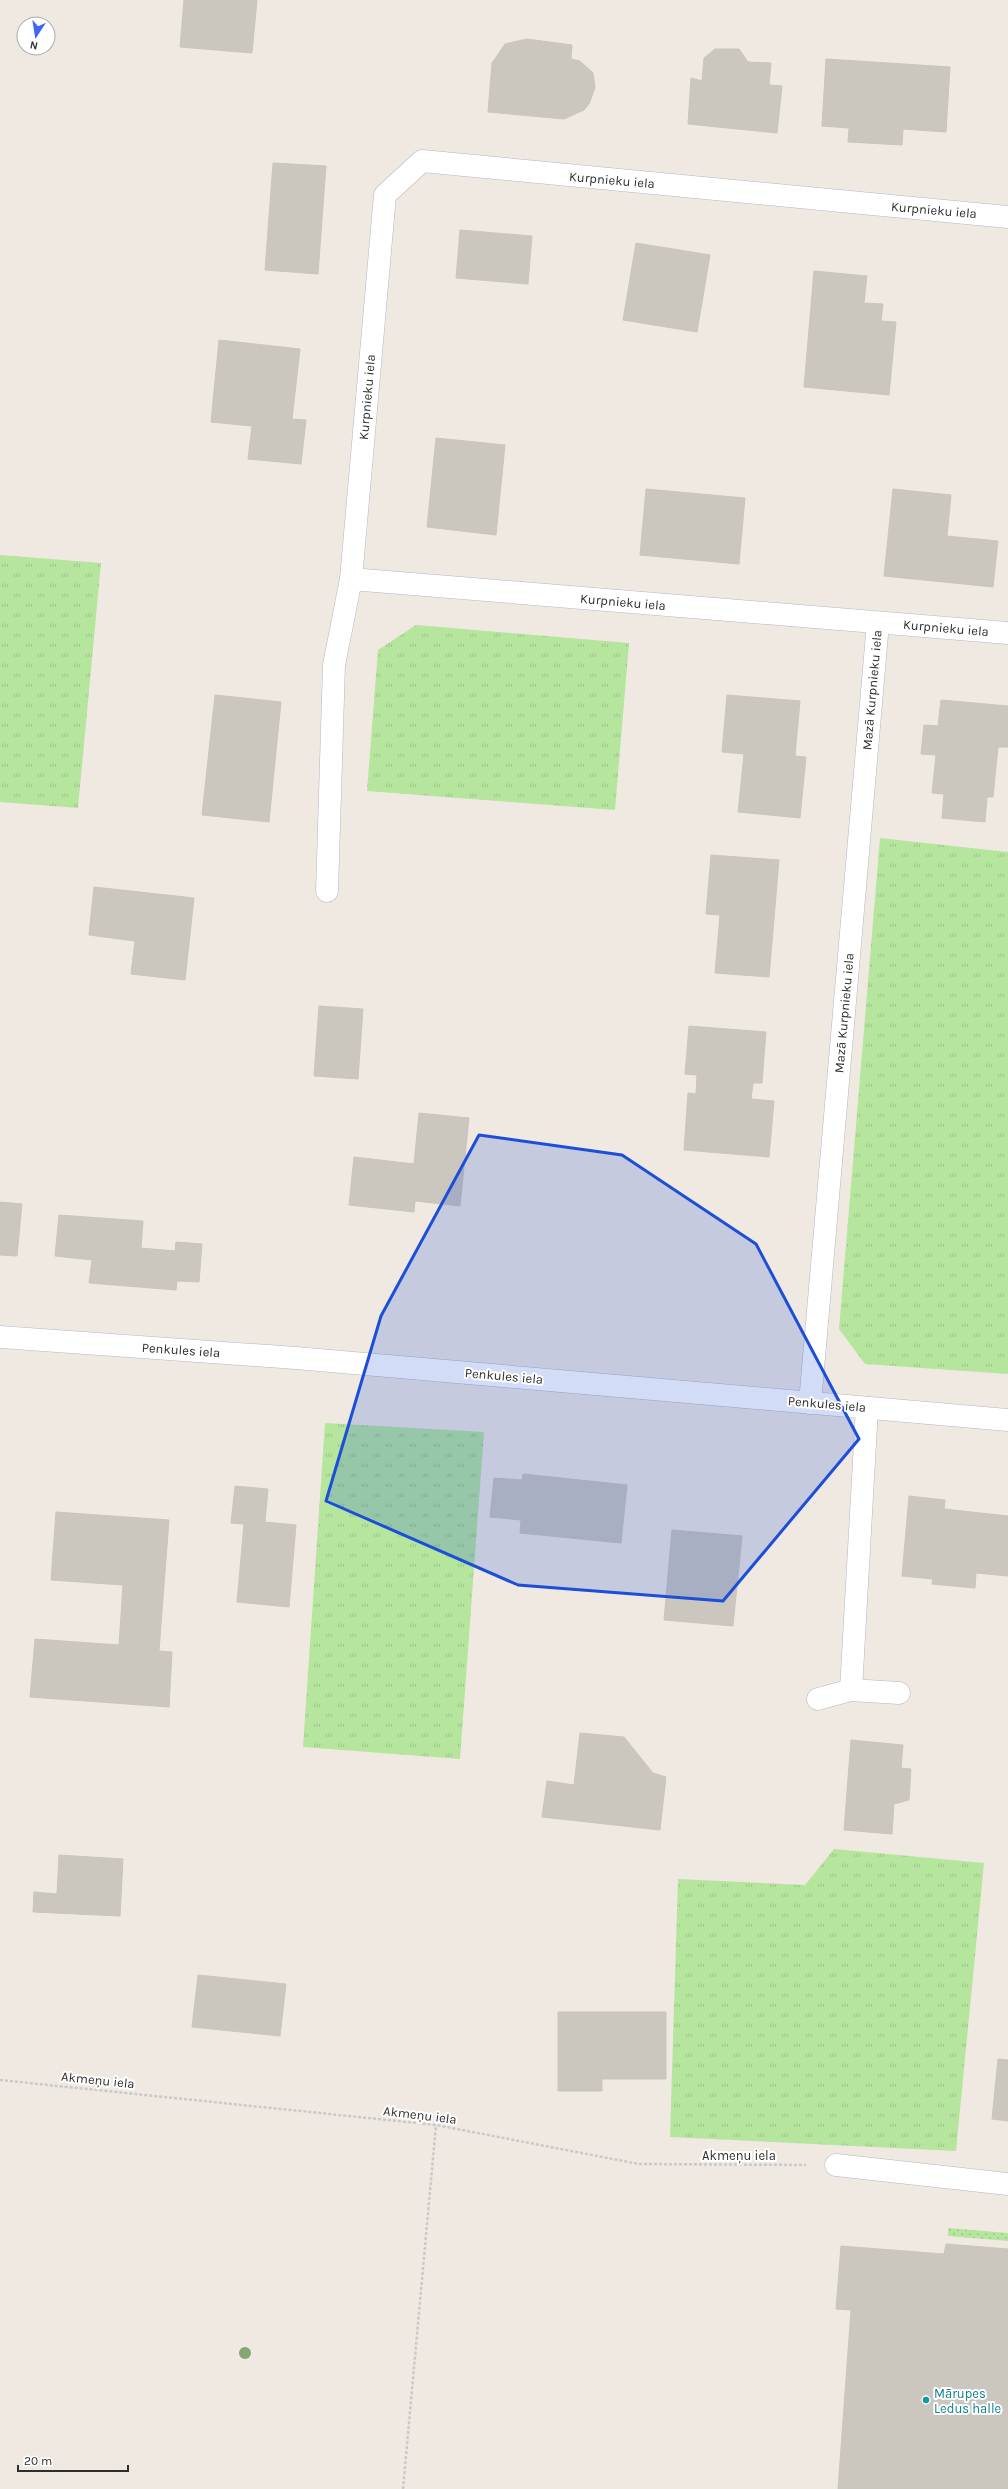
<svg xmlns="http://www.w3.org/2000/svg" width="1008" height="2489" font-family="Karla,sans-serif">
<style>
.grass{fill:url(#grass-tufts)}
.garden{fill:url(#garden-dots)}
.building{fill:#cbc7bf;stroke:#cbc5ba}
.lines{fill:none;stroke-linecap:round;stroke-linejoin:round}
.minor-casing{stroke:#b4b7c1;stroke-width:23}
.path{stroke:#c9c9c9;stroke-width:2.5;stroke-dasharray:3 2;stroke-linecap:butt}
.minor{stroke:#fff;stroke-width:22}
.tree{fill:#84a574}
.marked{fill:#1d4ed8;fill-opacity:0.2;stroke:#1d4ed8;stroke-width:3;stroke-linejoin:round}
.culture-dot{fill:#0f9aa8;stroke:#fff;stroke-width:1.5}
.labels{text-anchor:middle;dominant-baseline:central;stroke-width:4;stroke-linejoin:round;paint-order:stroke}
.street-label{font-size:13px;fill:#2e2e2e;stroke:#fff}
.culture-label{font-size:13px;fill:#0d838f;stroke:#fff;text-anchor:start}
</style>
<defs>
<pattern id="grass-tufts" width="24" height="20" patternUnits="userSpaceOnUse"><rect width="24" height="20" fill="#b6e59e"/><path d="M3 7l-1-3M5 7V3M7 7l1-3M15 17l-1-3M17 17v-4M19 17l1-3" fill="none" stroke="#9dc588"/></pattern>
<pattern id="garden-dots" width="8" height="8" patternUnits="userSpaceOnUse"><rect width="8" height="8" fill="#b6e59e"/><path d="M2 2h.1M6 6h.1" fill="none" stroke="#9dc588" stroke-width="1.8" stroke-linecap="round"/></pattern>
</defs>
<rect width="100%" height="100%" fill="#efe9e1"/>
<g class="grass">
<polygon points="0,555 101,563 78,808 0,802"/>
<polygon points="416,625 629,643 615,810 367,791 378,650"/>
<polygon points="880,838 1008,852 1008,1374 865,1364 839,1329"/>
<polygon points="325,1423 484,1432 460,1759 303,1747"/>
<polygon points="834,1849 984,1863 956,2151 670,2137 678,1879 805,1885"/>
</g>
<polygon class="garden" points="948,2228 1008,2233 1008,2241 948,2236"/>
<g class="building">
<polygon points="184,0 257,0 252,53 180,47"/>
<polygon points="527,39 572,45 571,59 580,61 593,73 595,88 589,104 584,110 564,119 488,112 492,63 505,44"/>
<polygon points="715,49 739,49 748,62 771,63 769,85 782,86 777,133 688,124 691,78 702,81 704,58"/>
<polygon points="826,59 950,67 946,132 903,129 902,145 848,142 849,128 822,126"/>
<polygon points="273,163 326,166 318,274 265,270"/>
<polygon points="460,230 532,236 528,284 456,278"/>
<polygon points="636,243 710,255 697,332 623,320"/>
<polygon points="814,271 867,276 864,303 883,304 881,321 896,322 889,395 804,387"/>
<polygon points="219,340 300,349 292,419 306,420 301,464 248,459 252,426 211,422"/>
<polygon points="436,438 505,445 496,535 427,527"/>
<polygon points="646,489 745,498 739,564 640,555"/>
<polygon points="893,489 951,495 947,536 998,541 993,587 884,576"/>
<polygon points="215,695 281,702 269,822 202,815"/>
<polygon points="727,695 800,701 795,756 806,757 800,818 738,812 744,754 722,752"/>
<polygon points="941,700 1008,706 1008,747 998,747 993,797 987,797 985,822 942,818 944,794 932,793 936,755 921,754 924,725 938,726"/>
<polygon points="711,855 779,860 769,977 715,973 720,915 706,914"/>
<polygon points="94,887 194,898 185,980 131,974 135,941 89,935"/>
<polygon points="319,1006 363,1009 358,1079 314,1076"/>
<polygon points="689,1026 766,1032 762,1083 753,1083 751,1099 774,1101 769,1157 684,1150 688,1093 696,1094 697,1075 685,1074"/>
<polygon points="419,1113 469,1118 460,1206 415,1201 414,1212 349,1205 354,1157 414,1164"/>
<polygon points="0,1202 22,1204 17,1256 0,1255"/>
<polygon points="59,1215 143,1221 141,1248 175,1251 176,1242 202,1244 199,1282 177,1281 176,1290 89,1283 92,1260 55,1256"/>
<polygon points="523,1474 627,1485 621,1543 520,1533 521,1520 490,1517 494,1478 522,1480"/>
<polygon points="235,1486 268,1489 265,1522 296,1525 289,1607 237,1602 244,1524 231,1523"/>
<polygon points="909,1496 945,1500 944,1509 1008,1516 1008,1576 976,1573 975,1588 932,1584 933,1579 902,1576"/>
<polygon points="56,1512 169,1520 159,1651 172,1652 169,1707 30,1697 35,1639 119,1645 123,1585 51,1580"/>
<polygon points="672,1530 742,1536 733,1626 664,1620"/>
<polygon points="580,1733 624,1737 653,1773 666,1777 660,1830 542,1817 547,1781 574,1785"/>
<polygon points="851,1740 903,1745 901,1768 911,1769 909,1800 894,1804 892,1834 844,1830"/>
<polygon points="59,1855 123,1859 120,1916 33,1912 34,1892 57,1894"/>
<polygon points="198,1975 286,1984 280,2036 192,2027"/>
<polygon points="558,2012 666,2012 666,2079 602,2079 602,2091 558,2091"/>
<polygon points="998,2059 1008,2060 1008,2121 992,2119"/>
<polygon points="946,2244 1008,2249 1008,2489 838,2489 851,2310 836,2309 841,2246 944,2254"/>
</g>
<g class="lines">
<defs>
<g id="minor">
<polyline points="351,579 1008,633"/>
<polyline points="327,891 334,665 351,579 385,195 422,161 1008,217"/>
<polyline points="0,1337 296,1358 1008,1420"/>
<polyline points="810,1403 878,623"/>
<polyline points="867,1408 851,1690 899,1693"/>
<polyline points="818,1699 851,1690"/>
<polyline points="836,2165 1008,2184"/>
</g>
</defs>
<use href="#minor" class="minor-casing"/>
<g class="path">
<polyline points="0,2080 436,2125 639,2164 806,2165"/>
<polyline points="403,2489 436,2125"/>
</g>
<use href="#minor" class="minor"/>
</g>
<circle class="tree" cx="245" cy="2353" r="6"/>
<path class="marked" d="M479 1135 622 1155 756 1244 859 1439 723 1601 518 1585 326 1501 381 1316Z"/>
<circle class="culture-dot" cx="926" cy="2400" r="4"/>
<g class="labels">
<g class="street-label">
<text transform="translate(612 180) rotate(5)">Kurpnieku iela</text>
<text transform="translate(934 210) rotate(5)">Kurpnieku iela</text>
<text transform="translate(367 397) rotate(-85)">Kurpnieku iela</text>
<text transform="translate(623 602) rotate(5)">Kurpnieku iela</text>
<text transform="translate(946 628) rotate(5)">Kurpnieku iela</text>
<text transform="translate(872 690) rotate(-85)">Mazā Kurpnieku iela</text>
<text transform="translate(844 1013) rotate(-85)">Mazā Kurpnieku iela</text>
<text transform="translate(181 1350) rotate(4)">Penkules iela</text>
<text transform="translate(504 1376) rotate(5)">Penkules iela</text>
<text transform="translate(827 1404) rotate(5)">Penkules iela</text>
<text transform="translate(98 2080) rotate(6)">Akmeņu iela</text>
<text transform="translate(420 2115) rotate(7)">Akmeņu iela</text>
<text x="739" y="2155">Akmeņu iela</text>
</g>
<g class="culture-label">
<text x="934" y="2393">Mārupes<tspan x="934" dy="15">Ledus halle</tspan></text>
</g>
</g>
<g transform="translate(36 36) rotate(192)"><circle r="19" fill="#ffffff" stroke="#ababab"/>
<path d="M0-3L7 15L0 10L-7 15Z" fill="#4264fb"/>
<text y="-6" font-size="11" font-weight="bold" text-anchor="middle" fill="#2e2e2e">N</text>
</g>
<path d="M18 2465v6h110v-6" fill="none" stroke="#2e2e2e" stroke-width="2"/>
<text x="24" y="2465" font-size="12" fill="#2e2e2e" stroke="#ffffff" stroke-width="3" paint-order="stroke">20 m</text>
</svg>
